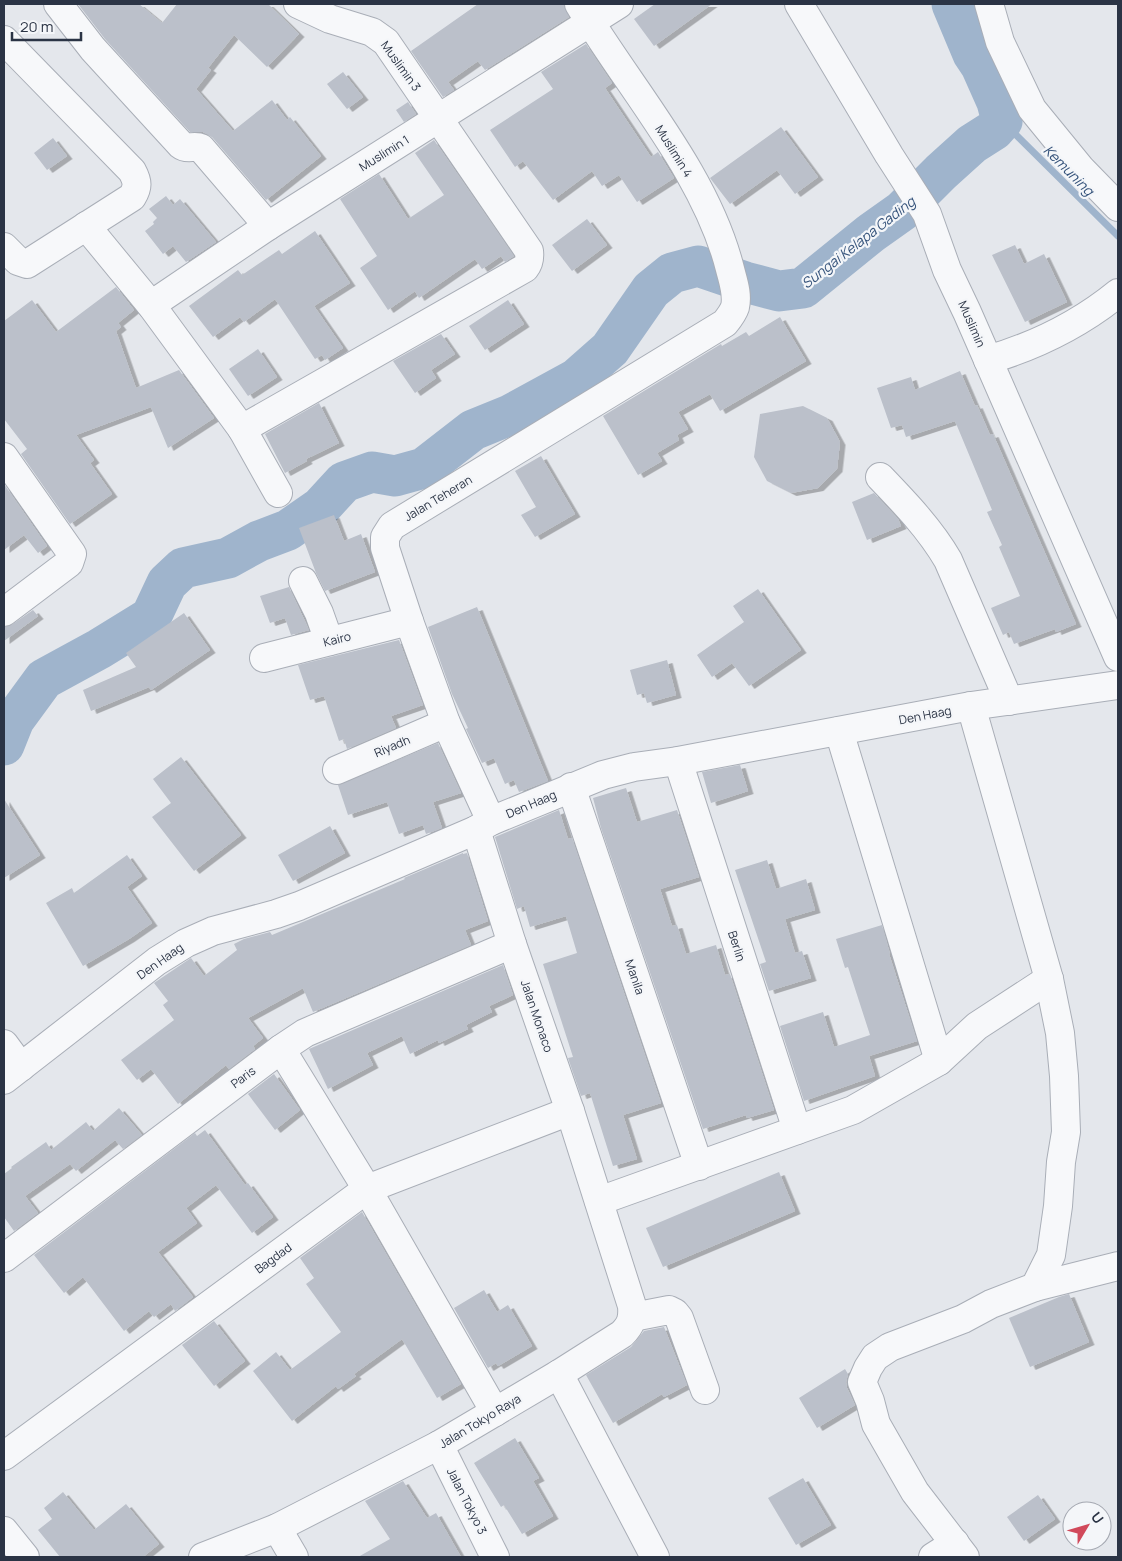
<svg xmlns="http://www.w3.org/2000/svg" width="1122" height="1561" font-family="Manrope,sans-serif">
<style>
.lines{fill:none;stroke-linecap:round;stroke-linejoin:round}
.stream{stroke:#9fb4cc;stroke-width:7}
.river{stroke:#9fb4cc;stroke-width:41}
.building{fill:#bbc0ca;filter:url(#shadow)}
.minor-casing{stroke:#a9aeb7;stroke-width:30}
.minor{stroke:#f7f8fa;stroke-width:28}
.labels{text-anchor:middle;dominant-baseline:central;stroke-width:4.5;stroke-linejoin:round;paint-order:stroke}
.street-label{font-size:12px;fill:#2b3445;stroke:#f4f6f9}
.water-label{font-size:14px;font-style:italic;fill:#34527a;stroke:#f4f6f9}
</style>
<defs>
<filter id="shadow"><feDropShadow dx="5.5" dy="3" stdDeviation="0" flood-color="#0004"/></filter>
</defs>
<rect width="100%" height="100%" fill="#e4e7ec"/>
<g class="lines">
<polyline class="stream" points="1002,121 1118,236"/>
<polyline class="river" points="4,745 14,720 44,679 99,649 151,617 167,583 183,568 228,558 259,541 288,530 321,507 344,482 372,472 395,476 424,468 473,430 510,415 576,379 610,349 651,290 672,273 698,266 745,282 779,291 803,288 871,233 902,211 941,172 972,144 994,130 1002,121 997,102 981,66 973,54 952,4"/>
</g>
<g class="building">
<polygon points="78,4 139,4 162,23 177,4 268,4 299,34 267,67 234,35 208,68 211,70 196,89 233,131 272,100 287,120 290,117 321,156 266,200 212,137 203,132 190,132 105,39"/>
<polygon points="478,4 564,4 569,17 485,70 478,61 448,82 454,90 443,97 411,51"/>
<polygon points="655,4 712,4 654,46 634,19"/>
<polygon points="586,44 612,83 605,88 651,157 658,152 674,178 637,202 619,175 602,186 592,171 553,200 523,161 515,167 490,130 553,89 541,72"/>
<polygon points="343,72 363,97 347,109 327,84"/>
<polygon points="408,102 416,114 404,122 396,110"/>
<polygon points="781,127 818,177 795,194 777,170 730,204 710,178"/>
<polygon points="53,138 67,156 47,170 34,153"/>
<polygon points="434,140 514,256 505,262 501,256 482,269 475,259 419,298 415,291 388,310 360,268 377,256 340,199 379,174 408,219 444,195 415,153"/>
<polygon points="166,196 173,205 180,199 216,242 186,262 173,246 163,254 145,231 154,224 153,222 157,218 149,209"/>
<polygon points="587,219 607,245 572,271 552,245"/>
<polygon points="315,231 350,283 314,306 343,348 325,360 322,355 315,359 275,299 244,322 240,317 213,337 189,306 238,270 242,275 279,250 282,254"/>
<polygon points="1015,245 1024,264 1044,254 1067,302 1025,322 992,255"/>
<polygon points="116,287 134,310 118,323 121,327 116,331 136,388 179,370 214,418 168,448 151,407 76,435 94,460 90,463 112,494 70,524 21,454 27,449 4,419 4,321 32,300 56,332"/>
<polygon points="508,300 524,324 485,350 469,326"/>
<polygon points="780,317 806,361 720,411 710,394 678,412 688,429 677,435 679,440 657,453 662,461 638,475 603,416 721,344 722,346 746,332 749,336"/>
<polygon points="441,334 455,354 431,370 436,378 415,393 393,361"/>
<polygon points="258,349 277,377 248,396 229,369"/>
<polygon points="960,371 975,406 977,405 990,435 993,434 1076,624 1056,632 1055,629 1014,644 1009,632 1003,635 991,608 1020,596 999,547 1002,545 987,512 992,510 955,421 906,437 902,425 891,428 877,388 911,377 915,390"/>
<polygon points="319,403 339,443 306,459 307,461 285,473 265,434"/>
<polygon points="803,406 827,418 840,442 837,469 818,488 791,493 767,481 754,457 760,414"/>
<polygon points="541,456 575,514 535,537 521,515 536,507 515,471"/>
<polygon points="4,484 47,546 38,553 24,535 4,550"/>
<polygon points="874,493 898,519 901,526 867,540 852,502"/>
<polygon points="334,515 344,541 361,534 375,572 325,591 316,573 299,528"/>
<polygon points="289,587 309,630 291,635 285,618 270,623 260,596"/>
<polygon points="758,589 801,650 749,686 732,663 712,677 697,655 744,622 733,606"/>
<polygon points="477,607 548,781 519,792 514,780 505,784 494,758 482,763 466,729 468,728 452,694 428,627"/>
<polygon points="33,610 38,616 4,641 4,627 13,624"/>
<polygon points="184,613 210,650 151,690 149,687 91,711 83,690 136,667 126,653"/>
<polygon points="399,640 423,705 391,716 396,728 347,749 344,739 339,741 324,696 310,700 298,665"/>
<polygon points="667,660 676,695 647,703 644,693 637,695 630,670"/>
<polygon points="438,743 461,793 433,802 442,828 426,834 423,825 399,834 387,802 348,815 338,785"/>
<polygon points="181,757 241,835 194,871 152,817 171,803 153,779"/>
<polygon points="740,765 748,791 711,803 702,772"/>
<polygon points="626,788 637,822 677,810 699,877 660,889 672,926 677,925 686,954 716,945 725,975 730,974 774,1110 747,1118 746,1115 703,1129 601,828 593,798"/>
<polygon points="4,799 40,855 4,878"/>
<polygon points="559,810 568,839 572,838 661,1103 623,1115 637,1159 613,1166 590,1093 581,1096 568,1058 573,1057 543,964 577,953 566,916 530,927 524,906 517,909 495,837"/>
<polygon points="330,826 345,853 293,881 278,855"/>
<polygon points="463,853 463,854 467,853 488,921 465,930 471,945 313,1012 303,988 248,1018 263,1038 253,1046 255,1049 229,1069 226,1065 178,1104 151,1069 137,1080 121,1060 174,1020 163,1005 168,1001 154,983 191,958 204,976 237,950 234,944 244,939 270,932 272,935 405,879 404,878"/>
<polygon points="127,855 142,876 127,887 152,923 129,939 83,966 46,903 72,888 74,893"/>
<polygon points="767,860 776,889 806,879 815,910 785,919 795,953 802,951 811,978 769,991 760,964 766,962 735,870"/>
<polygon points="882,925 890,954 889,954 917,1041 869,1056 875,1076 804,1101 780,1026 823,1012 834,1047 870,1035 848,967 845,968 836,939"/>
<polygon points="503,965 513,995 489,1006 492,1012 466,1025 468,1029 439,1043 438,1040 410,1054 402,1036 367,1053 373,1065 328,1089 309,1049"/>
<polygon points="274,1074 300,1110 275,1130 248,1094"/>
<polygon points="119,1108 142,1135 123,1149 115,1140 76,1171 70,1164 25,1196 38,1213 14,1231 4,1217 4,1174 12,1168 11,1167 46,1142 51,1150 86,1122 93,1131"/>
<polygon points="205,1130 245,1185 248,1183 273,1217 252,1233 216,1185 186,1208 197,1223 158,1252 193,1297 175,1311 171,1304 154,1317 149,1311 124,1331 83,1277 64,1293 34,1255 195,1133 197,1136"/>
<polygon points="779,1172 795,1211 663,1267 646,1228"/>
<polygon points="362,1212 461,1384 437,1398 402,1339 354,1374 356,1376 338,1389 336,1386 292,1421 253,1371 276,1352 290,1370 341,1332 306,1284 314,1278 300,1258"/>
<polygon points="484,1290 497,1312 508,1305 532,1346 498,1366 496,1363 488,1368 454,1308"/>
<polygon points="1069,1294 1089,1342 1030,1367 1009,1318 1059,1297"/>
<polygon points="214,1321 245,1361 214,1386 182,1345"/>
<polygon points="664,1327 687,1385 664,1397 662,1394 613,1423 586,1375 631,1347 644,1331"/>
<polygon points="845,1369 848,1374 846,1382 847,1388 855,1405 817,1428 799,1398"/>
<polygon points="515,1438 539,1478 533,1481 553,1516 522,1534 504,1505 501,1507 474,1463"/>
<polygon points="803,1478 831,1525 796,1545 768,1498"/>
<polygon points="403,1481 427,1518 436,1513 461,1557 358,1557 390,1539 365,1501"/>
<polygon points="63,1492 94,1530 126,1504 159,1544 143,1557 60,1557 38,1530 52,1519 44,1508"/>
<polygon points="1038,1495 1055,1519 1024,1541 1007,1517"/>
</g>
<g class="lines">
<defs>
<g id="minor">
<path d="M58 4 93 49 181 145C187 150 194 145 201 148L268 226"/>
<polyline points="799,4 889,155 927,214 947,270 967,312 1118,657"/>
<polyline points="989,4 1000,42 1032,109 1081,169 1118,207"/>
<path d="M4 40 132 171C138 182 138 187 132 197L27 264 18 261 4 247"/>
<polyline points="86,226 151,305 242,429 278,493"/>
<polyline points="151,305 268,226 619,4"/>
<path d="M988 360C1035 346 1080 324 1118 293"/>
<path d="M242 429 525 268C529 263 530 259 529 251L386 42 372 32 330 19 298 4"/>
<polyline points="4,457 72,554 69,563 4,612"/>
<path d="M880 477C905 503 930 529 948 560L1009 701"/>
<polyline points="303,581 319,613 329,641"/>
<polyline points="264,658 409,621"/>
<polyline points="839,731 939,1061"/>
<polyline points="678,761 797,1130"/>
<polyline points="337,770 446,723"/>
<polyline points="571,787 699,1166"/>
<path d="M491 821 446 723 409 621 385 548V537L392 526 725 323C729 318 733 313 735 307 738 294 733 281 730 269 706 173 629 88 579 4"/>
<polyline points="4,1044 21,1067"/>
<polyline points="281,1049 367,1189 495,1412"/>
<polyline points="4,1080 157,961 186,943 213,931 276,914 299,906 476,830 491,821 603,775 634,767 678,761 971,706 1118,685"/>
<polyline points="599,1201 853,1110 939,1061 977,1026 1049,979"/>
<polyline points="4,1258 281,1049 305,1033 512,944"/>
<polyline points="1035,1287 1118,1266"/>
<polyline points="633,1317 669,1310 675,1313 679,1318 705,1390"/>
<polyline points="559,1374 655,1557"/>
<polyline points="439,1445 495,1557"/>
<polyline points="4,1456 367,1189 570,1111"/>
<polyline points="277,1528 294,1557"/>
<polyline points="4,1531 25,1557"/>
<path d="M203 1557 277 1528 439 1445 559 1374 622 1334C631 1325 633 1319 632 1306L570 1111 512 944 476 830"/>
<polyline points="933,1557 955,1543"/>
<polyline points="965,1557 915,1492 876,1424 870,1401 862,1382 868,1368 875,1357 890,1347 963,1319 991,1304 1035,1287 1051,1255 1058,1206 1061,1162 1066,1132 1064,1076 1060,1033 1049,979 971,706"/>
</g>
</defs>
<use href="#minor" class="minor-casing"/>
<use href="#minor" class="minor"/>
</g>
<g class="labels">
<g class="street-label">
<text transform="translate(401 66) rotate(54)">Muslimin 3</text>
<text transform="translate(674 151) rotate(58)">Muslimin 4</text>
<text transform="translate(384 153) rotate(-32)">Muslimin 1</text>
<text transform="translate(972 324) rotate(66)">Muslimin</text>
<text transform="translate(438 498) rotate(-31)">Jalan Teheran</text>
<text transform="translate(337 639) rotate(-14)">Kairo</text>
<text transform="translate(925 715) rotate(-11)">Den Haag</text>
<text transform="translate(392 746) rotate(-23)">Riyadh</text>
<text transform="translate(531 804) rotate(-23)">Den Haag</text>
<text transform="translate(737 946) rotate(72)">Berlin</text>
<text transform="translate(160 961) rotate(-35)">Den Haag</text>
<text transform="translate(635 977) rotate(71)">Manila</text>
<text transform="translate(537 1016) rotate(71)">Jalan Monaco</text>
<text transform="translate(243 1077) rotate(-37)">Paris</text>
<text transform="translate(273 1258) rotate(-36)">Bagdad</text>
<text transform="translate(480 1421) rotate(-31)">Jalan Tokyo Raya</text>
<text transform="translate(467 1501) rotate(63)">Jalan Tokyo 3</text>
</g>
<g class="water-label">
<text transform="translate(1069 170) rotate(45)">Kemuning</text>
<text transform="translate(858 242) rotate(-38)">Sungai Kelapa Gading</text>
</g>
</g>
<rect width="1122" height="1561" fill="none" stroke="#2b3445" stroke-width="10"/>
<g transform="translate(1087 1526) rotate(52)"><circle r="24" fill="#f4f6f9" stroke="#a4a8b1"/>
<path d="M0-4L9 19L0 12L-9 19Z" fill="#d1495b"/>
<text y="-8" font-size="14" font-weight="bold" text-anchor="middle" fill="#2b3445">U</text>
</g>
<path d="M12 32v8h69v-8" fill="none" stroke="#2b3445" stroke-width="2.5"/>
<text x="20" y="32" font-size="15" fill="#2b3445" stroke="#f4f6f9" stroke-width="4" paint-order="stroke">20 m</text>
</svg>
